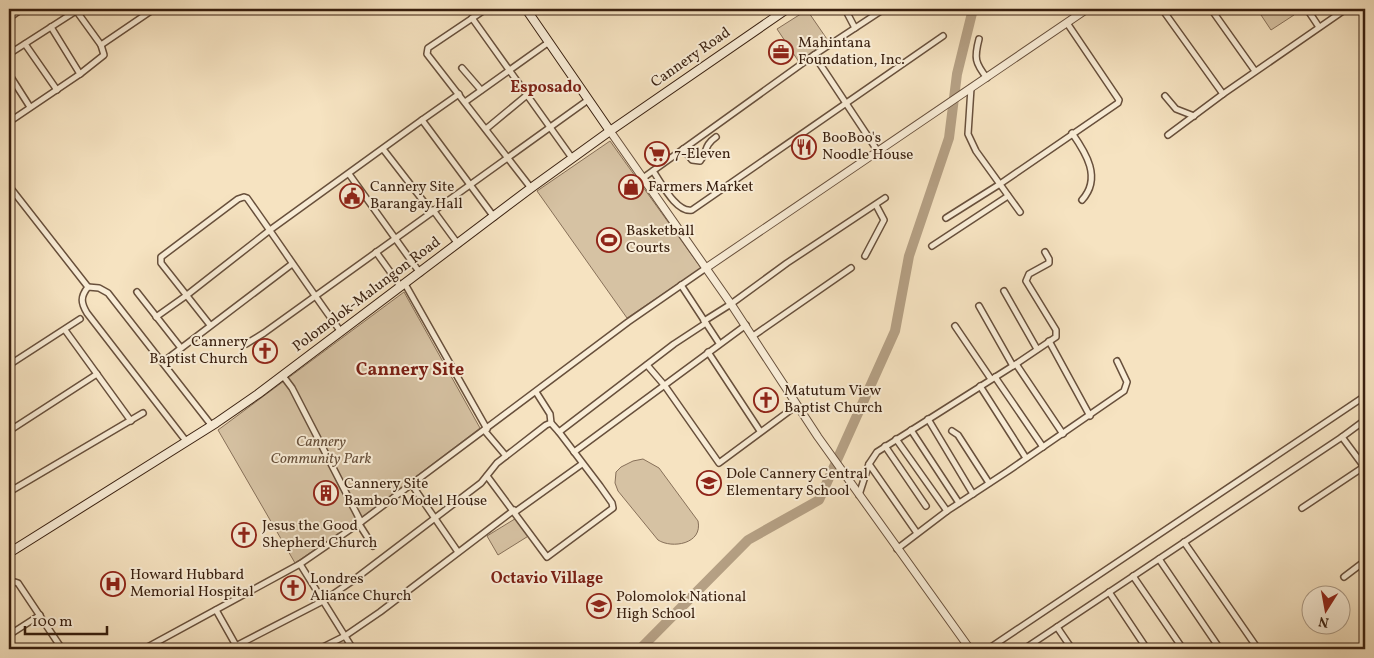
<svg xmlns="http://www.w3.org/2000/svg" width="1374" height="658" font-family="Vollkorn,serif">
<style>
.green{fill:#d6c2a3;stroke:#877059}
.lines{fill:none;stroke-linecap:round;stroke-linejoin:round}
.river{stroke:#b5a084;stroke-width:10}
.minor-casing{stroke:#68503c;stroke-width:8}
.tertiary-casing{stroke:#68503c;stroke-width:9}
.secondary-casing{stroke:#381f0f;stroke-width:10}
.minor{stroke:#f9edd7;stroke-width:5}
.tertiary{stroke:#f9edd7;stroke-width:7}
.secondary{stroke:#f9edd7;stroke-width:8}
.labels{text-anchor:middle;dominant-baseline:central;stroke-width:4;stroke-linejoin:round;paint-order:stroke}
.poi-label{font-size:15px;fill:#381f0f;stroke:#f9edd7;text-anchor:start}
.street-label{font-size:15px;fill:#381f0f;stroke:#f9edd7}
.park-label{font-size:15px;font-style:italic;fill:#67503b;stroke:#f9edd7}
.neighbourhood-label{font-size:16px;font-weight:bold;fill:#7a1f14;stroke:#f9edd7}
.quarter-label{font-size:18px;font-weight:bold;fill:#7a1f14;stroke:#f9edd7}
</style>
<rect width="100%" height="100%" fill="#f6e3c1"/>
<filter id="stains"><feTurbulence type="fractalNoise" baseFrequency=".004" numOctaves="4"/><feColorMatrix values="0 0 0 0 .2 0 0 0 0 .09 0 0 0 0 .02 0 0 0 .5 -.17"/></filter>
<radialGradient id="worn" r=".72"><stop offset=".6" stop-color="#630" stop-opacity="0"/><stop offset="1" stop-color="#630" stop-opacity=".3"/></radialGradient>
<g class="green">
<polygon points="1257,9 1290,9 1294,15 1271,30"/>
<polygon points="807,10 829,42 799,62 777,29"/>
<polygon points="610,141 701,268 627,318 537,191"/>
<polygon points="404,292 480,428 357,521 295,563 218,430"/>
<path d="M643 459 659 468 698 521C703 544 672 549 658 540L618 491 615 483 616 472 621 467 633 461Z"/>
<polygon points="518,517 530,535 498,555 487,536"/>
</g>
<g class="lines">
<polyline class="river" points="640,649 748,540 819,500 895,331 909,256 949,138 957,74 973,9"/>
<defs>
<g id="minor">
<polyline points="486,9 428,48 427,54 531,188"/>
<polyline points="845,9 855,28"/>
<polyline points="1162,9 1223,94"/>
<polyline points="1211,9 1255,71"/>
<polyline points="1307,9 1319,27"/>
<polyline points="9,18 22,9"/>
<polyline points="472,18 572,158"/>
<polyline points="51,27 80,74"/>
<path d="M979 39C974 58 975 63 987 78"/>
<polyline points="25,44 57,90"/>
<polyline points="101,45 151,11 149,9"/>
<polyline points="9,54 76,11"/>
<polyline points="814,55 877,150"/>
<polyline points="462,68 481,90"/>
<polyline points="9,74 30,107"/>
<polyline points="971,88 968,134 976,151 1020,212"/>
<polyline points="1165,96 1176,109 1194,116"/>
<polyline points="465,102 549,42"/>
<polyline points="422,120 459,94"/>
<polyline points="9,122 80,74 104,55 101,45 75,9"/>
<polyline points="486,129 527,95"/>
<path d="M1072 133C1086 153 1102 178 1082 200"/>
<polyline points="1168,135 1223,94 1346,9"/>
<polyline points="383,149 431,211"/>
<path d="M683 149 692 160 700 161C708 152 703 146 716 137"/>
<path d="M653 171C661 182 676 213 692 210L943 36"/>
<polyline points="349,174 420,273"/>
<polyline points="643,178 814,55 884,9"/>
<polyline points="9,186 88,287"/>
<polyline points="433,210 458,244"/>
<polyline points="946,218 1000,184 1118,103 1119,100 1067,23"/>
<polyline points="932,246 1008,196"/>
<polyline points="376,252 401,287"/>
<polyline points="865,256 884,220 876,205"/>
<polyline points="405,284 487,429"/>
<polyline points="681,285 719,343"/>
<polyline points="1004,291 1037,349"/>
<polyline points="137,292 181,348"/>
<polyline points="979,306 1013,366"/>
<polyline points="156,317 187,295 270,230 422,120 494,217"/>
<polyline points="704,321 731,304 787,263 885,198"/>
<path d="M210 325 161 263V257L238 199 244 197 247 198C279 243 309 288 341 332"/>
<polyline points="955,326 991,379"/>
<polyline points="65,330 131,421"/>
<polyline points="753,336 851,268"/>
<polyline points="1049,341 1090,416"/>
<polyline points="246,344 264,333 588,100"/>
<polyline points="708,352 760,431"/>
<polyline points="163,362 292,264"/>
<polyline points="1016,364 1063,434"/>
<polyline points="9,365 80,319"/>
<polyline points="647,365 665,386 719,463 796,406"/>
<polyline points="283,376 292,388 361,522"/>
<polyline points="995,377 1043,447"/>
<polyline points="980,386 1026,458"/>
<polyline points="928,419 973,494"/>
<polyline points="484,430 506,456"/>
<polyline points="911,430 959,503"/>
<polyline points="9,431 97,374"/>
<polyline points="952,431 958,435 989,483"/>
<polyline points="559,432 674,344 706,323"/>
<polyline points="1342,437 1365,468"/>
<polyline points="896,439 947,511"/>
<path d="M186 441 87 313C81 303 80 297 88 287L99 288 108 293 212 426"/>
<polyline points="885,446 926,506"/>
<polyline points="574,452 746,325"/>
<polyline points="869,464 917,533"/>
<polyline points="487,476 547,557 613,508 612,503 600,486 559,432 551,423 550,414 536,392"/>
<polyline points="412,485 458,552"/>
<polyline points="9,492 143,413"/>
<polyline points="859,495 869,464 877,452 1016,364 1056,337 1056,330 1026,281 1029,274 1049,263 1049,259 1045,252"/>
<polyline points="1302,508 1365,466"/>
<polyline points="515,512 582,464"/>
<polyline points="359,524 373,546"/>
<polyline points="1184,542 1258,649"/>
<polyline points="897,549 947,511 1008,471 1124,391 1127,382 1117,361"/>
<polyline points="1159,559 1220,649"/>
<polyline points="300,564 353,649"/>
<polyline points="1133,576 1183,649"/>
<polyline points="1344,577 1365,561"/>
<polyline points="9,586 15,582 18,583 62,649"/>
<polyline points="1109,592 1147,649"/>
<polyline points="216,610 238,649"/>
<polyline points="1057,627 1072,649"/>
<polyline points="9,635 40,615"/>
<polyline points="493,648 494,649"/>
<polyline points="144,649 300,564 361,522 628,322 706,268"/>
<polyline points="230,649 323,601 351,582 481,483 497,463 546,425 551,423"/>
<polyline points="319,649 345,636 380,612 514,510"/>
<polyline points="988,649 1365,396"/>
<polyline points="1024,649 1342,437 1365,420"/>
</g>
<g id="tertiary">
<polyline points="610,131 731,304 818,437 970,649"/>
<polyline points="706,268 1087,9"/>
</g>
<g id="secondary">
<polyline points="526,9 610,131"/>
<polyline points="9,553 216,423 258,394 531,188 610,131 787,9"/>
</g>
</defs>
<use href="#minor" class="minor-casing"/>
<use href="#tertiary" class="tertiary-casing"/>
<use href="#secondary" class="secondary-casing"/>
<use href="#minor" class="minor"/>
<use href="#tertiary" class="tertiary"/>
<use href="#secondary" class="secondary"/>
</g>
<defs>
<symbol id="office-ring" viewBox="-11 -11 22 22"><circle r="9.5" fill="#f9edd7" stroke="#8f2418" stroke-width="1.5"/><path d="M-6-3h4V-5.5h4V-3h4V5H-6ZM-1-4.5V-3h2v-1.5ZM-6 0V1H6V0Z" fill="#8f2418"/></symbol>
<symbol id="restaurant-ring" viewBox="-11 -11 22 22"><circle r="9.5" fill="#f9edd7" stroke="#8f2418" stroke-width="1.5"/><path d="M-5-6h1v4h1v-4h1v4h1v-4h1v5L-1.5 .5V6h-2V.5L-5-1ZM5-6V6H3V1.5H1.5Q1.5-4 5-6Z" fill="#8f2418"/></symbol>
<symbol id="supermarket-ring" viewBox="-11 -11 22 22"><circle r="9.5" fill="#f9edd7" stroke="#8f2418" stroke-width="1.5"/><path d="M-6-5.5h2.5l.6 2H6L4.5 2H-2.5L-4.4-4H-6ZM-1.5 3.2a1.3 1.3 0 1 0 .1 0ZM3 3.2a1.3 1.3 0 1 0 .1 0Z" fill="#8f2418"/></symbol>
<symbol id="shop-ring" viewBox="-11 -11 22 22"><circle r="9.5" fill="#f9edd7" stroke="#8f2418" stroke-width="1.5"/><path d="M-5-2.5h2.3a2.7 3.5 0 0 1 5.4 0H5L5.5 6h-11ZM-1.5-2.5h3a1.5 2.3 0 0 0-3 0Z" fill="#8f2418"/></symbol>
<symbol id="civic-ring" viewBox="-11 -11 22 22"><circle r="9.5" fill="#f9edd7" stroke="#8f2418" stroke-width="1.5"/><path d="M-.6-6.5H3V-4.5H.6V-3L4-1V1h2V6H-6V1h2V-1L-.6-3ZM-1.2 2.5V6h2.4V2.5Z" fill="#8f2418"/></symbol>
<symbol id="stadium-ring" viewBox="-11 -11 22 22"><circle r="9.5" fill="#f9edd7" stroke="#8f2418" stroke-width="1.5"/><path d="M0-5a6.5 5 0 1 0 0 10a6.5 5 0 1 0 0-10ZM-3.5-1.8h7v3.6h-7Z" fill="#8f2418"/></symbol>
<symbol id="church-ring" viewBox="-11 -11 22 22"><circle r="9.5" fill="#f9edd7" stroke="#8f2418" stroke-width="1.5"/><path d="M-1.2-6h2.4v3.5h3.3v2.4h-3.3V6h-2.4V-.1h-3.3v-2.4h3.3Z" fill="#8f2418"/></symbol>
<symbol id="school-ring" viewBox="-11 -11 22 22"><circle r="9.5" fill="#f9edd7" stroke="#8f2418" stroke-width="1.5"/><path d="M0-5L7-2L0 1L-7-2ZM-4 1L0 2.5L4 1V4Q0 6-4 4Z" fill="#8f2418"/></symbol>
<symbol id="building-ring" viewBox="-11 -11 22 22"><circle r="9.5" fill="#f9edd7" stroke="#8f2418" stroke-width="1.5"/><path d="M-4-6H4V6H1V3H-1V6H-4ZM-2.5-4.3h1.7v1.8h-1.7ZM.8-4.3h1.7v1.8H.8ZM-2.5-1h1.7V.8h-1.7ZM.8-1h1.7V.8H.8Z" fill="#8f2418"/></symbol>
<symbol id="hospital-ring" viewBox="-11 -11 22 22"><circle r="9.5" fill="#f9edd7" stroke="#8f2418" stroke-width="1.5"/><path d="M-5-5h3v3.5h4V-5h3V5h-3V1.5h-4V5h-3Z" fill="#8f2418"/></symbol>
</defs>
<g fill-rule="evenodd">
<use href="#office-ring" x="767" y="38" width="28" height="28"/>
<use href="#restaurant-ring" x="790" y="133" width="28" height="28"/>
<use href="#supermarket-ring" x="643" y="140" width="28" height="28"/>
<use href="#shop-ring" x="617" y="173" width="28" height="28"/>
<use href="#civic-ring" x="338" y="182" width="28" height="28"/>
<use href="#stadium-ring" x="595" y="226" width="28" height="28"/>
<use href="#church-ring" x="251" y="337" width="28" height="28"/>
<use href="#church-ring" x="752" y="386" width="28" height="28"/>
<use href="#school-ring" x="695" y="469" width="28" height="28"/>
<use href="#building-ring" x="312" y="479" width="28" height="28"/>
<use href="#church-ring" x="230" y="521" width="28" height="28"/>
<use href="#hospital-ring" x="99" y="570" width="28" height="28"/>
<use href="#church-ring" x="279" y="574" width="28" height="28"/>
<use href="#school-ring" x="585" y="592" width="28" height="28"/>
</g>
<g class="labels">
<g class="poi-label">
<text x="798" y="43">Mahintana<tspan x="798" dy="17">Foundation, Inc.</tspan></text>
<text x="822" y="138">BooBoo's<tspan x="822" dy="17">Noodle House</tspan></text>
<text x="674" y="154">7-Eleven</text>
<text x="370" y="187">Cannery Site<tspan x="370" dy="17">Barangay Hall</tspan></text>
<text x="648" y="187">Farmers Market</text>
<text x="626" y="231">Basketball<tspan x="626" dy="17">Courts</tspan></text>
<text x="248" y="342" text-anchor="end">Cannery<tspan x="248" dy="17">Baptist Church</tspan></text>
<text x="784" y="391">Matutum View<tspan x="784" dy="17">Baptist Church</tspan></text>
<text x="726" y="474">Dole Cannery Central<tspan x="726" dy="17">Elementary School</tspan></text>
<text x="344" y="484">Cannery Site<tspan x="344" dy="17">Bamboo Model House</tspan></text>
<text x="262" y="526">Jesus the Good<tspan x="262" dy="17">Shepherd Church</tspan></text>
<text x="130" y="575">Howard Hubbard<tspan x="130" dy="17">Memorial Hospital</tspan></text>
<text x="310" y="579">Londres<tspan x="310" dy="17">Aliance Church</tspan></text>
<text x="616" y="597">Polomolok National<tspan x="616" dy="17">High School</tspan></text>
</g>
<g class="street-label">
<text transform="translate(691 58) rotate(-35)">Cannery Road</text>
<text transform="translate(367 295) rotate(-37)">Polomolok-Malungon Road</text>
</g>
<g class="park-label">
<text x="321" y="442">Cannery<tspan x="321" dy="17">Community Park</tspan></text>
</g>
<g class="neighbourhood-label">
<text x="546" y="88">Esposado</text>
<text x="547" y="579">Octavio Village</text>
</g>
<g class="quarter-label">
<text x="410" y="370">Cannery Site</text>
</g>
</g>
<rect width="1374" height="658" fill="none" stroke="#f6e3c1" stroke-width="30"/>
<rect x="10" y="10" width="1354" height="638" fill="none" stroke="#381f0f" stroke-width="2.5"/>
<rect x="15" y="15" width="1344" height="628" fill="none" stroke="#381f0f"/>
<g transform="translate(1326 610) rotate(191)"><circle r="24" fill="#f9edd7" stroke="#ac9b87"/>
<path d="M0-4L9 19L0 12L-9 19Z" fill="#8f2418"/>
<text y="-8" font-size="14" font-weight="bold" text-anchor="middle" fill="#381f0f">N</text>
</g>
<path d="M25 626v8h82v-8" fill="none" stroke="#381f0f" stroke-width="2.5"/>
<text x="32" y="626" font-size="15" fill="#381f0f" stroke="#f9edd7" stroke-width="4" paint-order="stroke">100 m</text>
<rect width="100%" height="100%" filter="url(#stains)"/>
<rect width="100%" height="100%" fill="url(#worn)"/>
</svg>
